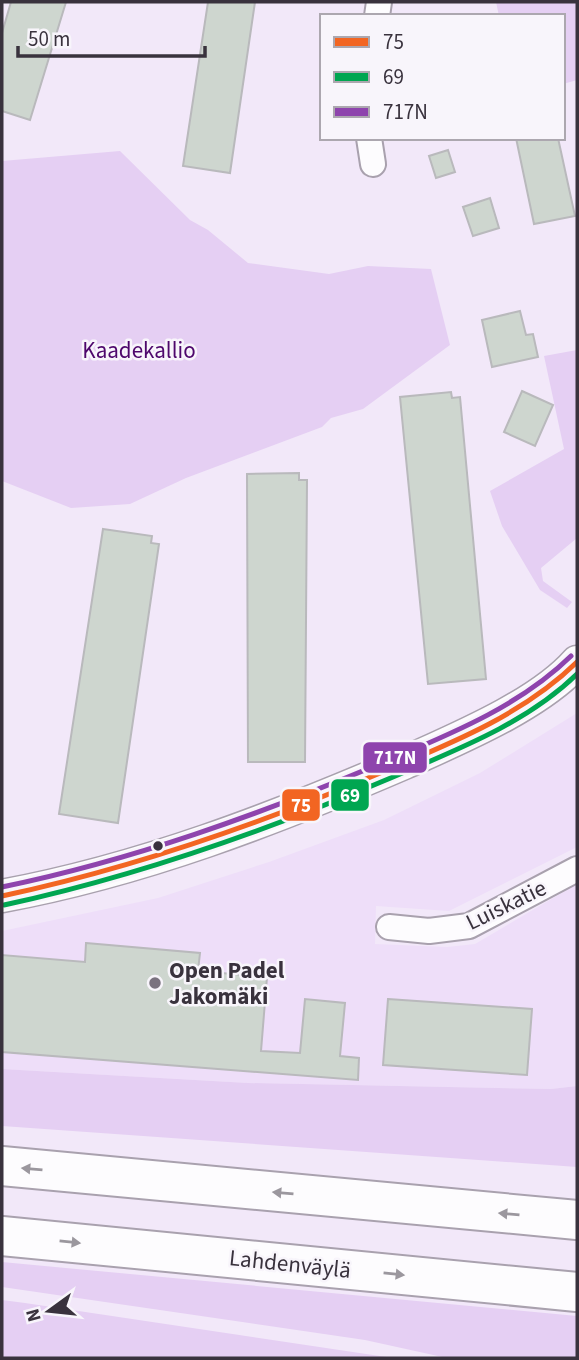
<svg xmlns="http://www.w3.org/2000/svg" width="579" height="1360" font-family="'Source Sans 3',sans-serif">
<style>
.built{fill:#eedef9}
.green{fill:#e5cff3}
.building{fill:#ced6cf;stroke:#b9b9bc;stroke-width:2}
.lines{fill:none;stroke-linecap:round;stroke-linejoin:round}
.minor-casing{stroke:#a9a1ae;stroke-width:28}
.tertiary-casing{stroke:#a9a1ae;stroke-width:35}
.motorway-casing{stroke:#a9a1ae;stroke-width:42}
.minor{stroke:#fdfcfe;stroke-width:24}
.tertiary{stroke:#fdfcfe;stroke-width:32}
.motorway{stroke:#fdfcfe;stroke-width:38}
.bus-1-casing{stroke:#f8f5fb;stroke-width:10}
.bus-2-casing{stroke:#f8f5fb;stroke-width:10}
.bus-3-casing{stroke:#f8f5fb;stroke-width:10}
.bus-1{stroke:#f26522;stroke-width:5}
.bus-2{stroke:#00a651;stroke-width:5}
.bus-3{stroke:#8e44ad;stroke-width:5}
.oneway{fill:#9b979e}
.bus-dot{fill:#39323d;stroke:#f8f5fb;stroke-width:2.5}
.poi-dot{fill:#7a727f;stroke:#f8f5fb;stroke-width:2.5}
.labels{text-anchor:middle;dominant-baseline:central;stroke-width:5;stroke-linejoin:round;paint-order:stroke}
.park-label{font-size:23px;fill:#4e076c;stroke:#f8f5fb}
.street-label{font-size:23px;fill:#39323d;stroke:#f8f5fb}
.poi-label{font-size:23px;font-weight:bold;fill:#39323d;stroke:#f8f5fb;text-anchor:start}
.line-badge{stroke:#f8f5fb;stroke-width:2.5}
.badge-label{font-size:19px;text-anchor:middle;font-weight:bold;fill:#fff}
</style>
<rect width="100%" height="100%" fill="#f2e8f9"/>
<polygon class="built" points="577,713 577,847 449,911 376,906 375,944 447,947 475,944 577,884 577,1086 551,1089 248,1083 2,1069 2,931 158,898 269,862 384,820 480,773"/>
<g class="green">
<polygon points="496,2 577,2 577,80 563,84 563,16 499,16"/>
<polygon points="120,151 190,220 208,230 248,263 329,274 368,266 431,269 450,345 363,409 331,418 322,427 186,478 130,504 71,508 2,481 2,161"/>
<polygon points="577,350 577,538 541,568 543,581 572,602 567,608 540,590 502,526 490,491 564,449 544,356"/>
<polygon points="2,1069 248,1083 551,1089 577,1086 577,1167 2,1126"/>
<polygon points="2,1262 577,1316 577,1358 447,1358 365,1340 2,1287"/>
<polygon points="2,1300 25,1303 393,1358 2,1358"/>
</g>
<g class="building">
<polygon points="11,2 66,2 30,120 2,111 2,33"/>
<polygon points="208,2 255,2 230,173 183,166"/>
<polygon points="516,138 558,138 575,216 534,224"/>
<polygon points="448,150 455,172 436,178 429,156"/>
<polygon points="490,198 499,228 473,236 463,207"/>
<polygon points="520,311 526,335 533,334 538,357 492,367 482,320"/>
<polygon points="522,391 553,405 535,446 504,432"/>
<polygon points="451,392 452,398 460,397 486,679 428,684 400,397"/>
<polygon points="299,473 299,480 307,480 305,762 248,762 247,474"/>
<polygon points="103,529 152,536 151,543 159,544 118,823 59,814"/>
<polygon points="86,943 200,953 198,971 267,977 261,1051 300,1053 305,999 345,1003 340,1056 359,1058 358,1080 2,1052 2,955 85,962"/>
<polygon points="388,999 532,1009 527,1075 383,1065"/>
</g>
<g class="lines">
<defs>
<g id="minor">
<polyline points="377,16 379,2"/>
<polyline points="369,138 373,164"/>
<polyline points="389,927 429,931 469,926 577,869"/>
</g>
<path id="tertiary" d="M2 896C142 870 274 819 404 763 457 739 539 705 577 662"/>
<g id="motorway">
<polyline points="2,1166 577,1220"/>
<polyline points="2,1236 577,1292"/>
</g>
</defs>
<use href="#minor" class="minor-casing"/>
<use href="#tertiary" class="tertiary-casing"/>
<use href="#motorway" class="motorway-casing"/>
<use href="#minor" class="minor"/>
<use href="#tertiary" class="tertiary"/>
<use href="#motorway" class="motorway"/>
<defs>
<path id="bus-1" d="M2 896C134 868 260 824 385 771 452 743 524 714 577 662"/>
<path id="bus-2" d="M4 905C138 876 266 831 393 777 456 750 527 723 577 674"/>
<path id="bus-3" d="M2 887C133 860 258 815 382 763 448 735 519 707 571 656"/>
</defs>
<use href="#bus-1" class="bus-1-casing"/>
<use href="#bus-2" class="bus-2-casing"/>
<use href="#bus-3" class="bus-3-casing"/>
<use href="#bus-1" class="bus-1"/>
<use href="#bus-2" class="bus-2"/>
<use href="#bus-3" class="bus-3"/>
</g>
<defs><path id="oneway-solid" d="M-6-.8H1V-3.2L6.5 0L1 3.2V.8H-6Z" transform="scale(1.75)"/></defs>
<g class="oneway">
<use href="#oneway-solid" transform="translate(32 1169) rotate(-175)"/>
<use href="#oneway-solid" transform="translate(283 1193) rotate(-175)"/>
<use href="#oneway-solid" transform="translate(509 1214) rotate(-175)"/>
<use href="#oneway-solid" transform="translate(70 1242) rotate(6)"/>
<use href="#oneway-solid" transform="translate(394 1274) rotate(6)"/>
</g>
<circle class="bus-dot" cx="158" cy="846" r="6"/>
<circle class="poi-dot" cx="155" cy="983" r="7"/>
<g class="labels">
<g class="park-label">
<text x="139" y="350">Kaadekallio</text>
</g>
<g class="street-label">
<text transform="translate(506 905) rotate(-26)">Luiskatie</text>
<text transform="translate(290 1264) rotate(6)">Lahdenväylä</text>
</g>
<g class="poi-label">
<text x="169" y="970">Open Padel<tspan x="169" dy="26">Jakomäki</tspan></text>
</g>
</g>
<g class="line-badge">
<rect x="362" y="741" width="66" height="33" rx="7" fill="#8e44ad"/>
<rect x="330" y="778" width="40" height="34" rx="7" fill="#00a651"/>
<rect x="281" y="788" width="40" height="34" rx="7" fill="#f26522"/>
</g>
<g class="badge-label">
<text x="395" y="764">717N</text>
<text x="350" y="802">69</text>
<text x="301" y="812">75</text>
</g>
<rect width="579" height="1360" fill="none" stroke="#39323d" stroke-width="7"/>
<rect x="320" y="14" width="245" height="126" fill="#f8f5fb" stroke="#aca7af" stroke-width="2"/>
<rect x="334" y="37" width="35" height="10" fill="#f26522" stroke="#aca7af" stroke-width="2"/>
<text x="383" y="49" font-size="21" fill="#39323d">75</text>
<rect x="334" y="72" width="35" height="10" fill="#00a651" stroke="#aca7af" stroke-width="2"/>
<text x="383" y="84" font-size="21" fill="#39323d">69</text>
<rect x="334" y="107" width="35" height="10" fill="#8e44ad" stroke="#aca7af" stroke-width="2"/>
<text x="383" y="119" font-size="21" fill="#39323d">717N</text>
<g transform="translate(49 1311) rotate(255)" stroke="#f8f5fb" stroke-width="5" paint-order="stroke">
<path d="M0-5L12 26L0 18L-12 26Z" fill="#39323d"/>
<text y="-10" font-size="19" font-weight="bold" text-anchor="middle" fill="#39323d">N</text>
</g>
<path d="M18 46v10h187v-10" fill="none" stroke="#39323d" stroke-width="3.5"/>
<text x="28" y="46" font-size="21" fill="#39323d" stroke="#f8f5fb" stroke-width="5" paint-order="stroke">50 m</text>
</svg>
